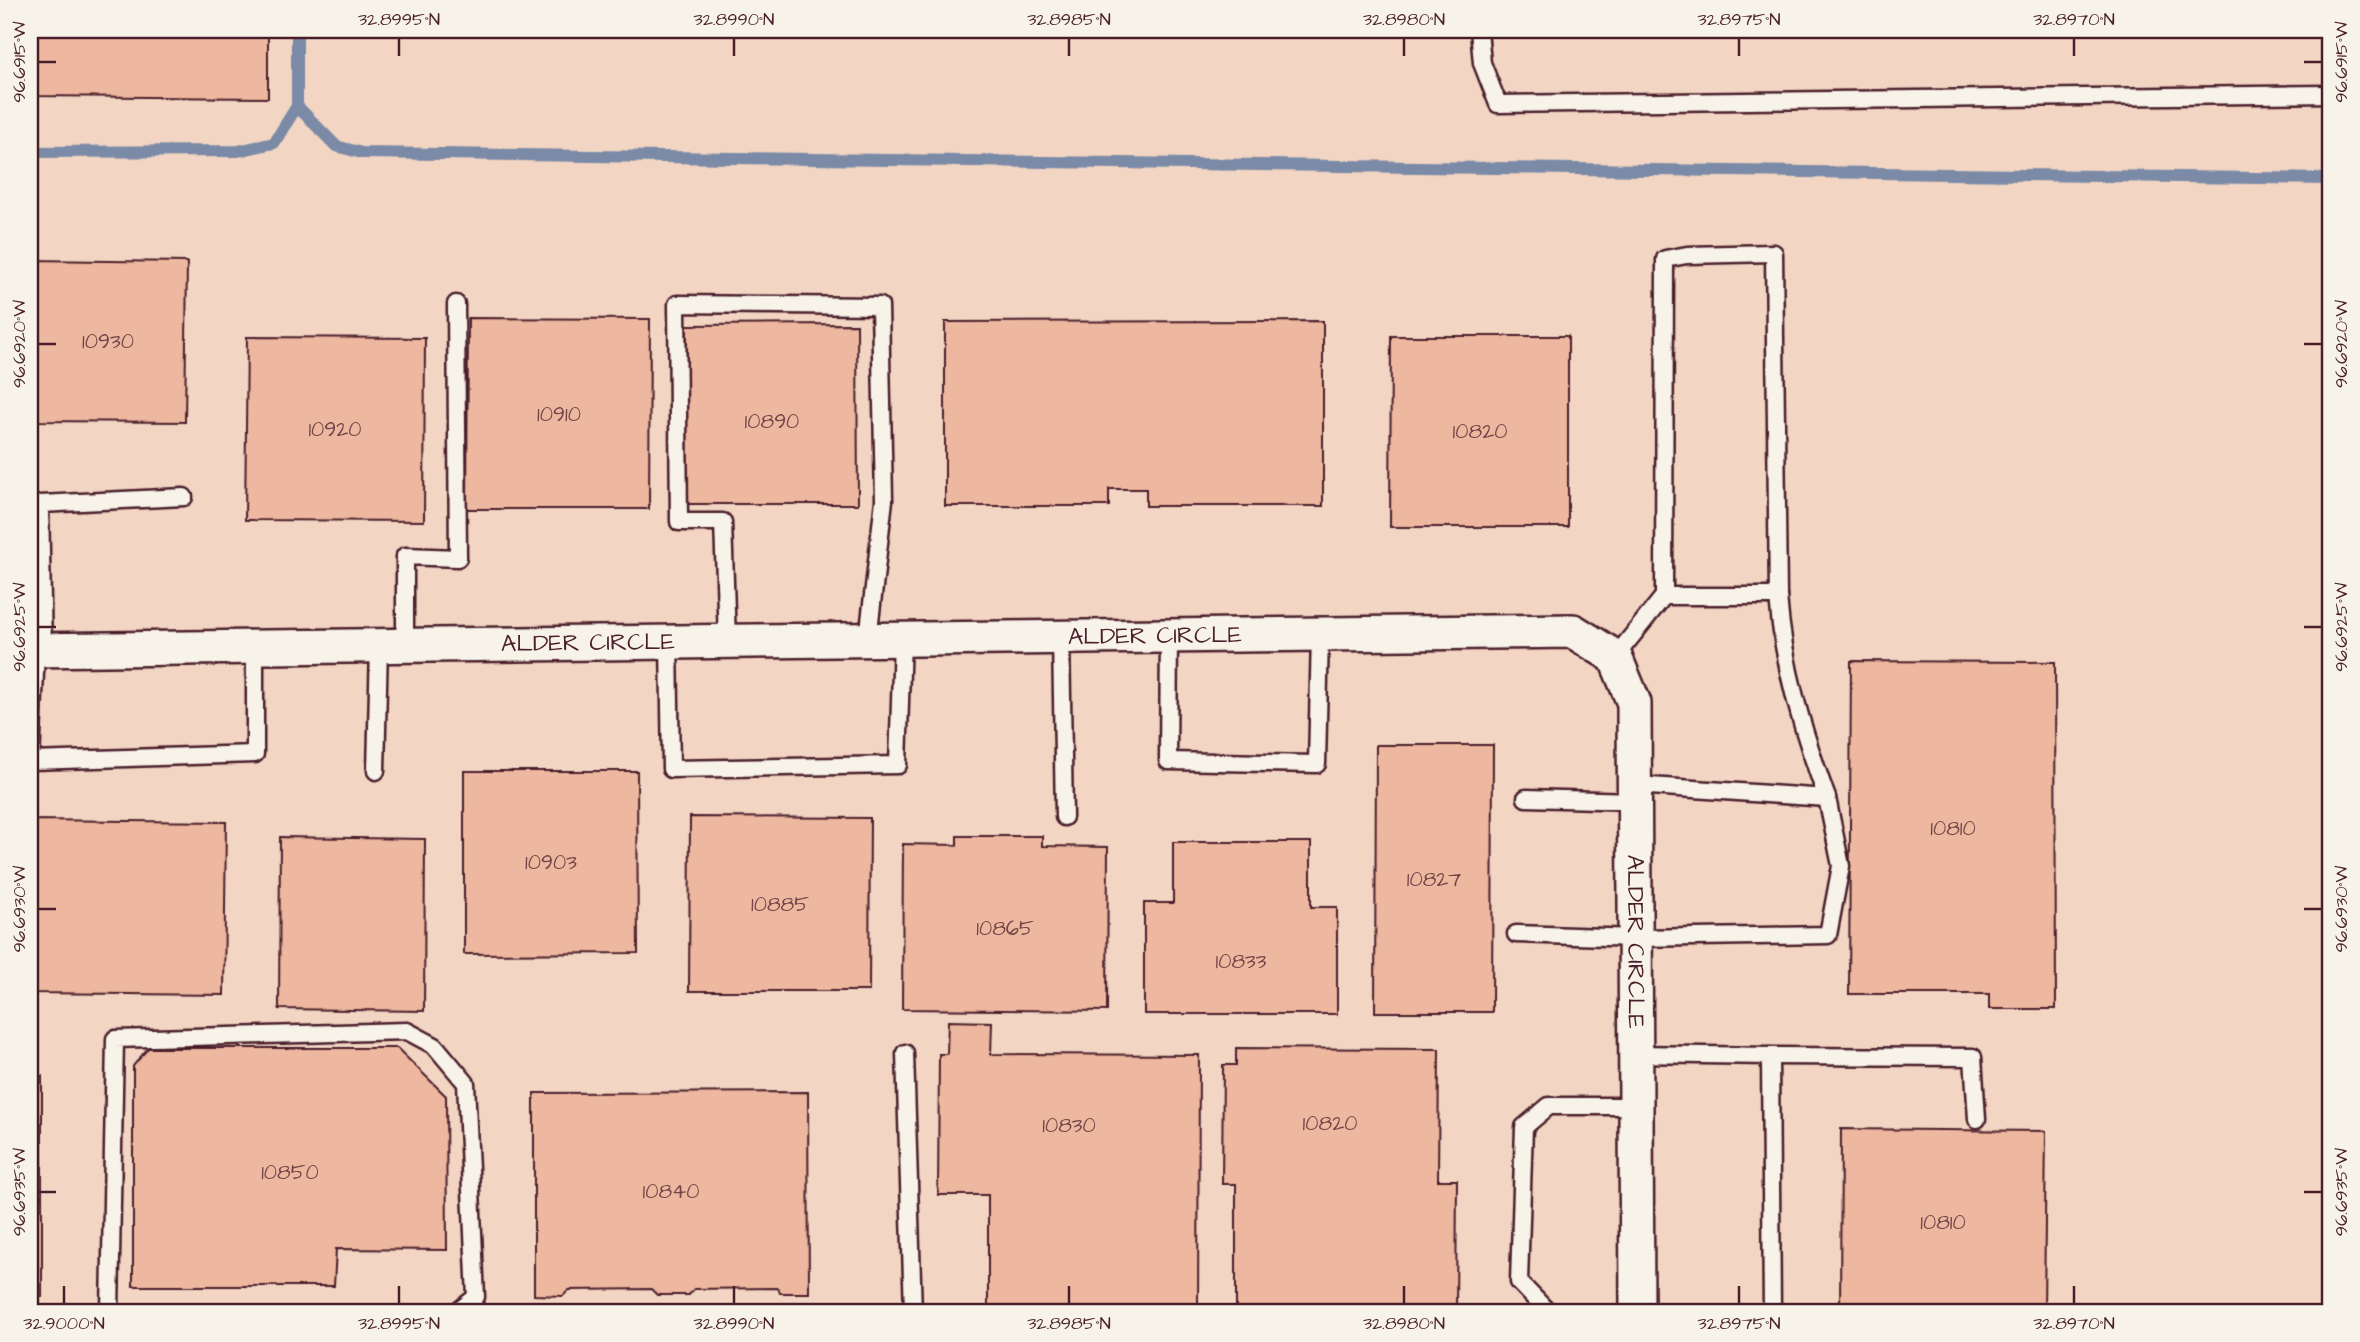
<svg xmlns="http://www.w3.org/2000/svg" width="2360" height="1342" font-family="'Architects Daughter',sans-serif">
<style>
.built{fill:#f2d5c3}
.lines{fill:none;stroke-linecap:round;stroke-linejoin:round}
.stream{stroke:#7a8aa7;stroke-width:12}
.building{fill:#edb89f;stroke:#4a1f2b;stroke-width:2}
.lane-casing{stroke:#4a1f2b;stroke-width:21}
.street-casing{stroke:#4a1f2b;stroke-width:38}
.lane{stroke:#f7f3e8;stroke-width:16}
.street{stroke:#f7f3e8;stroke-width:33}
.ticks{fill:none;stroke:#4a1f2b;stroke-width:2.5}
.labels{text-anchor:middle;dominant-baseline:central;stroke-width:6;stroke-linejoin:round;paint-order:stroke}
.number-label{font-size:21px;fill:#734548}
.street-label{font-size:24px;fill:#4a1f2b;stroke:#f7f3e8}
.neatline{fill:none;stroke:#4a1f2b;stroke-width:2.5}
.ticks-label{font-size:18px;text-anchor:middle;fill:#4a1f2b}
</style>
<rect width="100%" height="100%" fill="#f4e1d2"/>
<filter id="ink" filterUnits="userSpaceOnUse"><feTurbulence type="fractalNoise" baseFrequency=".0143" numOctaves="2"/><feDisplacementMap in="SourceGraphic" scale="14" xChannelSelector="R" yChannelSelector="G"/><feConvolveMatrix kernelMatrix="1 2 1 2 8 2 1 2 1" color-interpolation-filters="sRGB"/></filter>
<g filter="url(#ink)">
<rect class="built" x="30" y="30" width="2300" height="1282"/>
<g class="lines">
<g class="stream">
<polyline points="297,106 336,146 362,153 2330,179"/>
<polyline points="30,152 238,151 274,143 297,106 297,30"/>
</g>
</g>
<g class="building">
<polygon points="30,30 268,30 268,98 30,96"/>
<polygon points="30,260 187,262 185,422 30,421"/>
<polygon points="468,318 650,319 649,509 467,509"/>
<polygon points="1323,321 1323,506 1146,506 1146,489 1109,489 1109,506 945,506 945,322"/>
<polygon points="857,324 858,504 687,504 687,325"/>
<polygon points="1391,336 1568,336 1568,527 1390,527"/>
<polygon points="247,337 425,338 424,521 245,520"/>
<polygon points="1851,661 2055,662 2056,1009 1989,1009 1989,994 1849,994"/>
<polygon points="1376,745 1493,745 1492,1012 1375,1012"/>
<polygon points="464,771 637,771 638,953 464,954"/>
<polygon points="690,817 870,818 869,991 689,991"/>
<polygon points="30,820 226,822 224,995 30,993"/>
<polygon points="957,836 1042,836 1042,846 1108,847 1107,1011 902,1009 903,844 957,845"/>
<polygon points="280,837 425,839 424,1011 279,1009"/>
<polygon points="1173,842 1311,842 1311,907 1337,907 1337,1014 1144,1014 1144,903 1173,903"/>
<polygon points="948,1021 992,1022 991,1054 1199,1055 1198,1312 988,1312 988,1195 938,1195 939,1054 947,1054"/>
<polygon points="148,1048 397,1048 446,1096 447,1250 336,1249 334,1286 133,1286 133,1066"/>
<polygon points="1236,1048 1439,1049 1438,1180 1457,1180 1456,1312 1236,1312 1236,1184 1222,1184 1223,1065 1236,1065"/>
<rect x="30" y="1076" width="12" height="221"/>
<polygon points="808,1092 809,1293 780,1293 778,1288 694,1289 689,1295 657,1295 651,1289 569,1290 563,1296 534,1295 534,1093"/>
<polygon points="1841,1129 2046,1131 2044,1312 1840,1312"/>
</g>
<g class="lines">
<defs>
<g id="lane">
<polyline points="1479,30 1482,63 1498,104 2330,94"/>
<polyline points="1664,596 1665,259 1687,255 1774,253 1778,596"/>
<polyline points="1169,636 1168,761 1317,764 1320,634"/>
<polyline points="1061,637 1064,817"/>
<polyline points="727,641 723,522 679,522 677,304 880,306 884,500 868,639"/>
<polyline points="669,642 671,769 898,765 902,639"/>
<polyline points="405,645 405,556 458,558 456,304"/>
<polyline points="36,650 31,761 255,754 255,647"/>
<polyline points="43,650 40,504 184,497"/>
<path d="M1615 657 1664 596H1778C1783 667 1803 732 1827 798"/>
<polyline points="376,771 379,645"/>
<polyline points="1526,798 1635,801"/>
<polyline points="1516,934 1635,938 1828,935 1841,866 1827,798 1635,785"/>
<polyline points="905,1053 913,1312"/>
<polyline points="1635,1054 1770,1056 1772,1312"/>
<polyline points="1770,1056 1973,1057 1977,1119"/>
<polyline points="110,1312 115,1039 407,1031 435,1046 466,1083 476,1297 457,1312"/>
<polyline points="1548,1312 1519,1282 1524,1127 1549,1106 1636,1106"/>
</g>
<g id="street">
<path id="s1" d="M30 650 1573 631 1615 657 1634 703 1637 1312"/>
</g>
</defs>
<use href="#lane" class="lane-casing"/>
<use href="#street" class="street-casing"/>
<use href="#lane" class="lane"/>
<use href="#street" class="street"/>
</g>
</g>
<path class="ticks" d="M399 38V56M734 38V56M1069 38V56M1404 38V56M1739 38V56M2074 38V56M38 62H56M2304 62H2322M38 344H56M2304 344H2322M38 627H56M2304 627H2322M38 909H56M2304 909H2322M38 1192H56M2304 1192H2322M64 1286V1304M399 1286V1304M734 1286V1304M1069 1286V1304M1404 1286V1304M1739 1286V1304M2074 1286V1304"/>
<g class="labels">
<g class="number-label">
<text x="108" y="341">10930</text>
<text x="559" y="414">10910</text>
<text x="772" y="421">10890</text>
<text x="335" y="429">10920</text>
<text x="1480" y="431">10820</text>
<text x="1953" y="828">10810</text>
<text x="551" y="862">10903</text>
<text x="1434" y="879">10827</text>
<text x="780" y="904">10885</text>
<text x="1005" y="928">10865</text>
<text x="1241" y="961">10833</text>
<text x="1330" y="1123">10820</text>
<text x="1069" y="1125">10830</text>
<text x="290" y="1172">10850</text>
<text x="671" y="1191">10840</text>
<text x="1943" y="1222">10810</text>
</g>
<g class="street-label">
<text stroke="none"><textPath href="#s1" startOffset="1125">ALDER CIRCLE</textPath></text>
<text stroke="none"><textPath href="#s1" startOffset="558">ALDER CIRCLE</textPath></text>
<text stroke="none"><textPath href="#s1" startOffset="1881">ALDER CIRCLE</textPath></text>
</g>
</g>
<rect width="2360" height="1342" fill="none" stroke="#f7f3e8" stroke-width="77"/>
<rect x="38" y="38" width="2284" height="1266" class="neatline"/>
<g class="ticks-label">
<text x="399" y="25">32.8995°N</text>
<text x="734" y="25">32.8990°N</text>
<text x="1069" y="25">32.8985°N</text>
<text x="1404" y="25">32.8980°N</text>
<text x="1739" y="25">32.8975°N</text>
<text x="2074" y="25">32.8970°N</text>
<text transform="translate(2341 62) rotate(-90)" y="6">96.6915°W</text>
<text transform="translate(19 62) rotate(-90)" y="6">96.6915°W</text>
<text transform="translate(2341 344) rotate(-90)" y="6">96.6920°W</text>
<text transform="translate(19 344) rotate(-90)" y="6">96.6920°W</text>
<text transform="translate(2341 627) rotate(-90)" y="6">96.6925°W</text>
<text transform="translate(19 627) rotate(-90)" y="6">96.6925°W</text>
<text transform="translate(2341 909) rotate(-90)" y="6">96.6930°W</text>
<text transform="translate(19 909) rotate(-90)" y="6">96.6930°W</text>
<text transform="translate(2341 1192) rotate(-90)" y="6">96.6935°W</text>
<text transform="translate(19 1192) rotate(-90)" y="6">96.6935°W</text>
<text x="64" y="1329">32.9000°N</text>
<text x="399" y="1329">32.8995°N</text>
<text x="734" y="1329">32.8990°N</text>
<text x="1069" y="1329">32.8985°N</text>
<text x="1404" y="1329">32.8980°N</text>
<text x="1739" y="1329">32.8975°N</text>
<text x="2074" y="1329">32.8970°N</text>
</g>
</svg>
